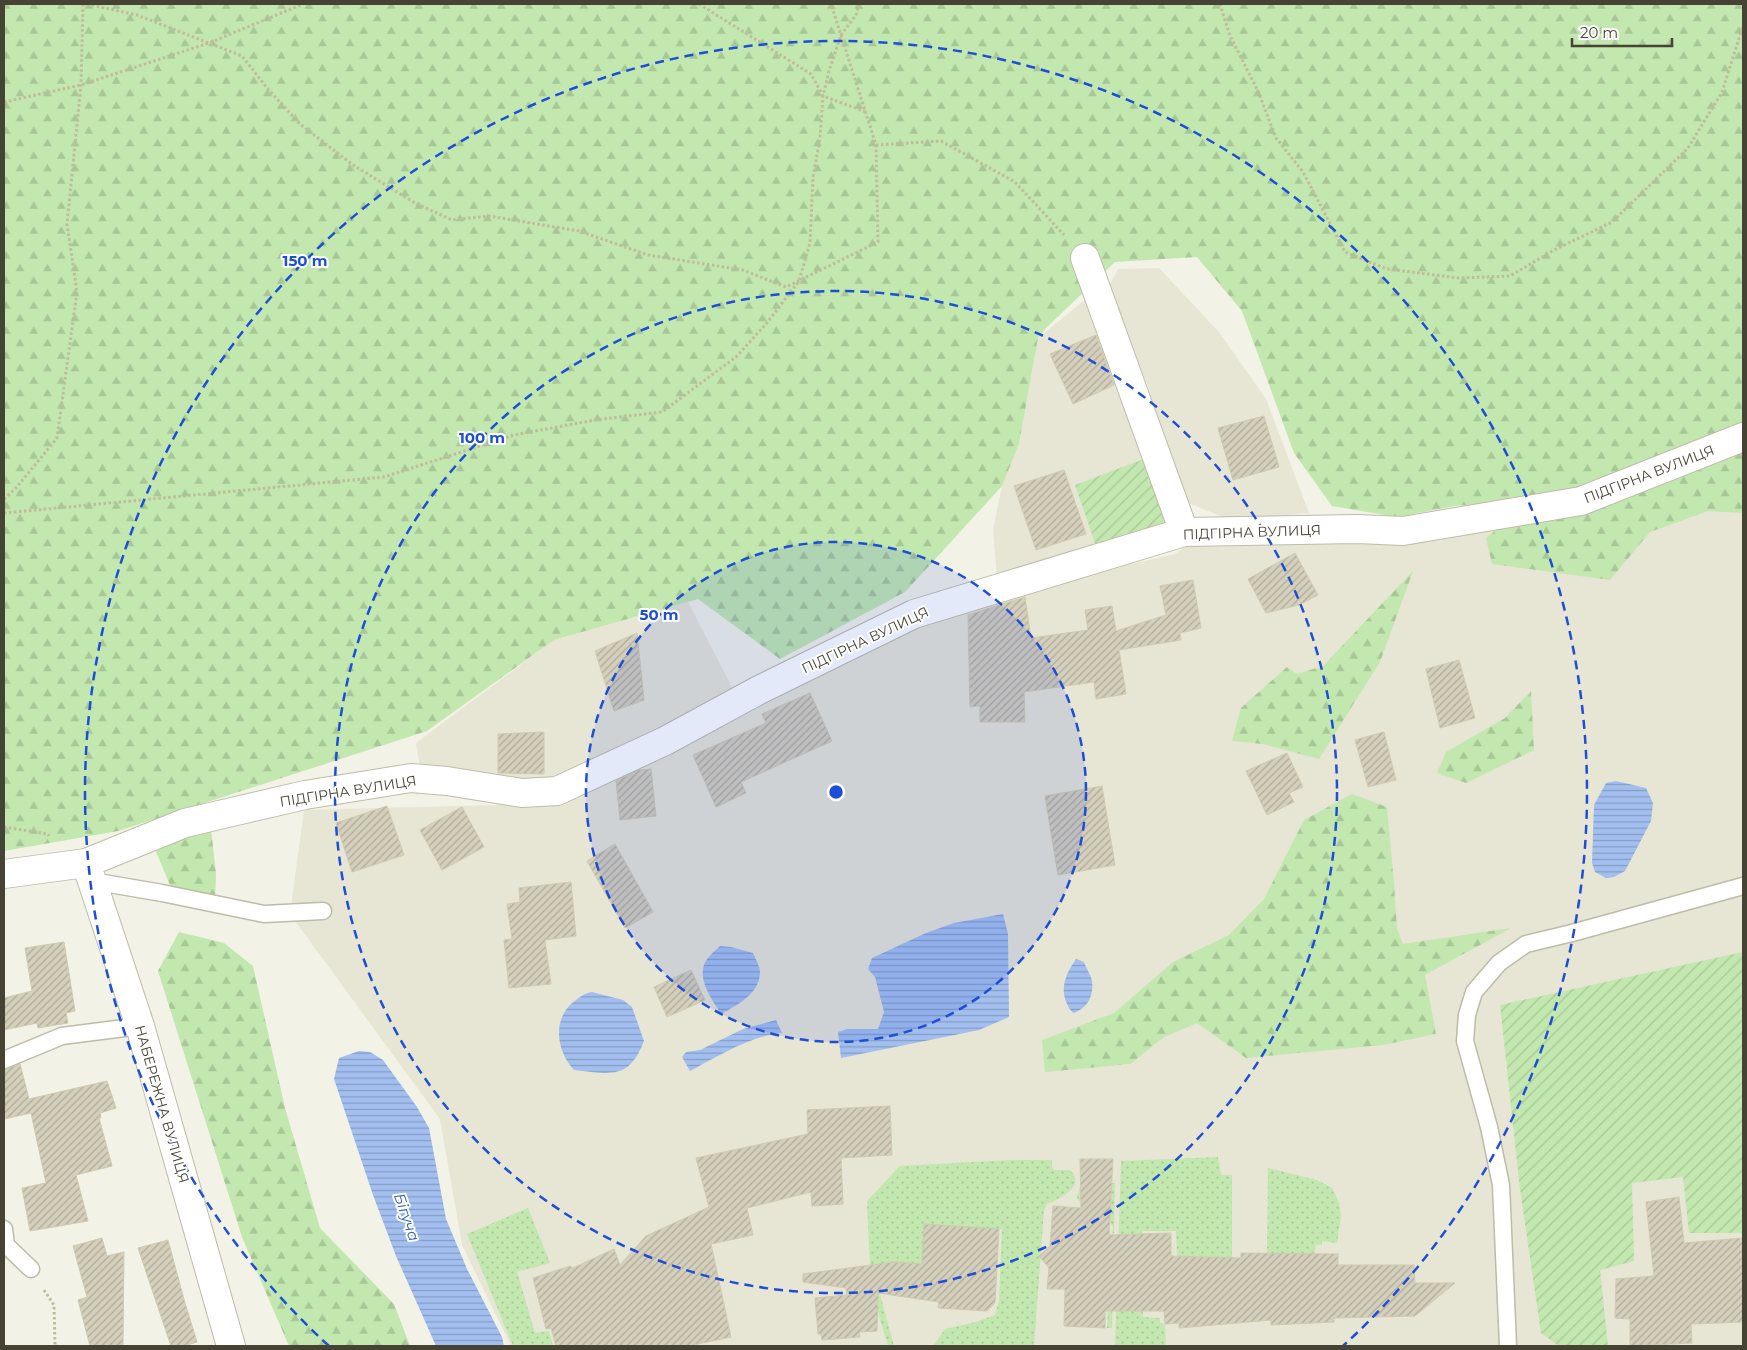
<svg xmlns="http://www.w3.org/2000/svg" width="1747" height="1350" font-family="Montserrat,sans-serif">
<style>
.residential{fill:#e7e5d4}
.grass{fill:url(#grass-dots)}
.forest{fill:url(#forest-firs)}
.garden{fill:url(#garden-furrows)}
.water{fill:url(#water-rules)}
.building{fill:url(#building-hatch);stroke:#cfcaaf}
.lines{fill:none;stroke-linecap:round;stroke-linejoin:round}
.lane-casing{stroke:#bebca9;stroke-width:19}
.street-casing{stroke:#bebca9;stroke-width:30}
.path{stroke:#c0bb9a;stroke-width:3;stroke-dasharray:2.5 2.5;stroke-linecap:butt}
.lane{stroke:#fff;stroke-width:16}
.street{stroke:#fff;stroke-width:28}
.ring{fill:none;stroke:#1d4ed8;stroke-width:2.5;stroke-dasharray:9 6}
.labels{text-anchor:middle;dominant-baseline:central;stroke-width:4;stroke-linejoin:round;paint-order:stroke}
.street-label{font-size:14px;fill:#464335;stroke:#fff}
.water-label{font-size:15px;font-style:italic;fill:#2f5eb2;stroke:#fff}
.centre{fill:#1d4ed8;stroke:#fff;stroke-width:2.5}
.ring-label{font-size:15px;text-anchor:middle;font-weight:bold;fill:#1d4ed8;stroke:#fff;stroke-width:4;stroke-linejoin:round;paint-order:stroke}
</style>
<defs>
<pattern id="grass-dots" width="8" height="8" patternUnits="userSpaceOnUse" patternTransform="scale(1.25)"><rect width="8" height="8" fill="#c2e7af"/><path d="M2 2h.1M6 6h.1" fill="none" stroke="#a8c797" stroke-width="1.8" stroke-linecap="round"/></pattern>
<pattern id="forest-firs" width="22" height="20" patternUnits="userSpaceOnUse" patternTransform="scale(1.25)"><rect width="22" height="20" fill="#c2e7af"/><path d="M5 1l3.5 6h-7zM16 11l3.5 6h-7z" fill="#a8c797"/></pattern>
<pattern id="garden-furrows" width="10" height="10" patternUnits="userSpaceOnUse" patternTransform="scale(1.25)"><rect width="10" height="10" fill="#c2e7af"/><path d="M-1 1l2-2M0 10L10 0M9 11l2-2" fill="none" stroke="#a8c797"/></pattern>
<pattern id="water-rules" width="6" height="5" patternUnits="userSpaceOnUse" patternTransform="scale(1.25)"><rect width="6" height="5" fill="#a2bff0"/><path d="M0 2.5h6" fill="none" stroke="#869dc3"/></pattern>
<pattern id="building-hatch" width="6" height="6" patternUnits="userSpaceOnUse" patternTransform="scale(1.25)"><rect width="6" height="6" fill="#d5d0bc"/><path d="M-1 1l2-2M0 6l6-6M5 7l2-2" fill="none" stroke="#afaa9a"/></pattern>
</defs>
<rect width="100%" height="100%" fill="#f3f2e6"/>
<g class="residential">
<polygon points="1159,268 1219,332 1266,399 1309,513 1230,520 1179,499 1148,385 1121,328 1107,290 1118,269"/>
<polygon points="1085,300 1122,385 1149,457 1096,546 997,579 993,530 1002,486 1019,444 1038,338"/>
<polygon points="1743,454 1743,1346 511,1346 462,1245 440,1119 290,914 304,810 497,805 566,799 891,637 1079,576 1175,554 1196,539 1351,543 1405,526"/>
<polygon points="688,602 735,693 547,784 420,767 416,743 554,640"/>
</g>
<g class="grass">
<polygon points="1218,1157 1221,1175 1232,1175 1232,1258 1215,1261 1215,1257 1177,1256 1176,1231 1142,1231 1143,1317 1160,1318 1160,1323 1165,1324 1166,1346 1115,1346 1121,1161"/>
<path d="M1012 1160H1052V1167L1054 1170H1070C1087 1186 1059 1199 1047 1204L1044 1210 1034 1346H933L945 1329 976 1322 995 1315 999 1301 1002 1229 925 1224 922 1264 900 1262 899 1295 880 1294 894 1346H888L871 1289 867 1201 900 1166Z"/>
<polygon points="1268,1168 1317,1180 1332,1188 1339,1203 1341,1216 1337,1243 1322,1241 1322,1245 1316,1245 1314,1253 1267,1253"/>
<path d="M1095 1183H1115L1112 1328H1107L1113 1227C1106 1212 1082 1212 1077 1197L1080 1186Z"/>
<polygon points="528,1208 550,1263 517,1272 535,1333 549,1331 553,1346 513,1346 467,1234"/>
</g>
<g class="forest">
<polygon points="4,4 1743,4 1743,430 1560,496 1455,506 1397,517 1332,506 1294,453 1242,311 1197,257 1115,262 1046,328 1038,338 1019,444 1002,486 905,592 780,659 698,599 554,640 427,731 118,831 4,851"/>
<polygon points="1743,447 1743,513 1708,511 1650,532 1610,580 1492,564 1486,538 1509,520"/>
<polygon points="1413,571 1380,662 1319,759 1263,744 1232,741 1241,708 1287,667 1297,674 1323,666"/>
<polygon points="1531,691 1534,750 1466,783 1437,773 1446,752 1505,718"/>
<polygon points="1352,794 1387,807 1394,884 1397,929 1403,944 1511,928 1425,975 1436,1034 1383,1045 1246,1058 1197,1023 1164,1037 1130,1064 1045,1072 1042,1040 1114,1013 1173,962 1229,935 1264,899 1304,820"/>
<polygon points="209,811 216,874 215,905 174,895 145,825"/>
<polygon points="179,932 224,943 253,966 285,1108 320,1228 394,1304 410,1346 289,1346 242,1237 158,971"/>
</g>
<g class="garden">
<polygon points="1149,457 1169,522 1096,546 1075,485"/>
<polygon points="1743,952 1743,1233 1689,1233 1683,1177 1632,1183 1634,1261 1600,1270 1608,1346 1559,1346 1541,1333 1520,1189 1500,1005"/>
</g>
<g class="water">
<polygon points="1616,781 1646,788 1653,803 1651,821 1625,871 1614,877 1606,878 1595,872 1592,863 1594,805 1606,783"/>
<polygon points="1003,914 1008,934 1009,1017 979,1030 841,1058 838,1032 847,1029 878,1029 884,1012 875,977 868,969 872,958 926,933 954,923"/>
<path d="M720 946 731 947 753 953C755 958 760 966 760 972 760 993 738 1005 721 1014 713 1001 698 981 704 965 706 958 715 951 720 946Z"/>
<path d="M1076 959 1084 962C1086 968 1091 975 1092 981 1094 996 1087 1009 1073 1013 1058 995 1063 977 1076 959Z"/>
<path d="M592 992 623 1000 632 1007 644 1041C629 1080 611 1074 574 1070 557 1052 552 1021 572 1003 579 998 584 993 592 992Z"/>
<path d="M776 1020 782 1033C750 1036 719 1056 690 1071L682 1057 686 1052 700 1050 743 1029Z"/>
<polygon points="359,1051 370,1052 383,1060 417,1107 429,1128 446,1219 467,1269 502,1337 504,1346 436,1346 396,1256 373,1195 334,1079 339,1058"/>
</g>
<g class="building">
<polygon points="1096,335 1114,385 1073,404 1050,354"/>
<polygon points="1264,416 1279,467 1233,480 1218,428"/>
<polygon points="1064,470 1086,534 1036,550 1014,486"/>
<polygon points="1295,553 1318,595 1299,605 1266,613 1248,579"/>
<polygon points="1193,580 1201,628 1180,633 1181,640 1119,650 1126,694 1096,699 1094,682 1024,692 1025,722 980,722 980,706 970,707 968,615 1025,597 1031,638 1088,630 1085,610 1112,606 1116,631 1166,615 1160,586"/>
<polygon points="637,633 644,700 614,711 595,651"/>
<polygon points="1459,660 1475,718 1440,728 1426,669"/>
<polygon points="810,693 832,741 741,782 746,793 716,807 693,755 766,723 762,714"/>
<polygon points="544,732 544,774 498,773 498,734"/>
<polygon points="1384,732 1396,780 1368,787 1355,740"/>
<polygon points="1287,753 1303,787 1289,793 1294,802 1267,815 1246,771"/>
<polygon points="651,769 656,816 620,820 616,781 639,770"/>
<polygon points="1102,786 1115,865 1058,875 1045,796"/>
<polygon points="387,806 404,855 352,872 336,823"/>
<polygon points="462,807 484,847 442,870 420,830"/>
<polygon points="615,844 653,912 625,928 587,861"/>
<polygon points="571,882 576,936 545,940 551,984 509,988 504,940 512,939 507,904 520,902 519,888"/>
<polygon points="64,942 75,1011 66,1013 68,1023 38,1028 37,1023 4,1030 4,998 32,991 25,948"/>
<polygon points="691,970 705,1000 667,1017 654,987"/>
<polygon points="20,1064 29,1099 107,1081 116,1108 100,1113 101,1118 99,1118 112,1166 76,1175 88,1221 30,1231 22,1188 46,1183 31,1113 4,1119 4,1070"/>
<polygon points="890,1106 892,1155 841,1158 843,1204 812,1206 811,1192 747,1208 753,1235 711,1244 731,1337 688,1346 556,1346 551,1328 546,1329 533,1278 570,1266 573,1268 614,1249 620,1265 646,1236 709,1207 696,1158 808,1134 807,1110"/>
<polygon points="1080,1159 1113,1159 1109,1235 1171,1233 1171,1256 1241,1258 1241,1253 1338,1254 1338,1265 1414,1265 1415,1283 1455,1283 1415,1316 1334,1318 1334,1322 1271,1325 1271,1320 1179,1328 1179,1323 1165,1324 1164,1311 1105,1311 1105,1328 1064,1326 1065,1289 1047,1289 1049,1268 1039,1256 1050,1246 1053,1206 1081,1208"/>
<polygon points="1679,1197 1684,1243 1743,1238 1743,1322 1691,1324 1692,1343 1630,1346 1630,1319 1615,1318 1616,1279 1654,1276 1646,1202"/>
<polygon points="924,1224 999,1229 995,1303 987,1311 938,1308 939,1302 878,1293 877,1331 859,1332 860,1337 822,1340 821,1334 818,1334 815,1298 847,1295 846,1288 803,1282 803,1274 894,1262 922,1264"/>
<polygon points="102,1238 107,1256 124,1252 123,1346 90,1346 78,1300 87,1297 73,1246"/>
<polygon points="168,1240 185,1303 197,1342 184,1346 171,1346 138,1248"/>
</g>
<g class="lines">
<defs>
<g id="lane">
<polyline points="92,881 162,893 264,914 323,911"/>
<polyline points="4,1060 62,1036 140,1026"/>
<polyline points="4,1229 6,1245 31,1269"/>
<polyline points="1508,1346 1501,1185 1489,1127 1465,1041 1467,1015 1474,992 1499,963 1526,944 1572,933 1743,886"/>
</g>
<g id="street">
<polyline points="1085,258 1184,532"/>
<polyline points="86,863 140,1026 231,1346"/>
<polyline points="4,874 86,863 185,823 305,795 411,778 447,781 522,793 557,791 665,741 759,690 914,614 1184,532 1357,529 1403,531 1581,501 1743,437"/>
</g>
</defs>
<use href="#lane" class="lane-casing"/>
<use href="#street" class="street-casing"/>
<g class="path">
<polyline points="87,4 137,15 242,56 267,88 300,124 353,165 415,203 452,220 489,216 579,231 648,255 743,270 786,287 878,242 876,145 831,4"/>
<polyline points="699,4 811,74 823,96 866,112"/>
<polyline points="1220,4 1230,36 1258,91 1276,138 1303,172 1345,252 1387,269 1459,278 1510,276 1554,250 1612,222 1688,148 1722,92 1743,26"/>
<polyline points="4,102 81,85 209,43 303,4"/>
<polyline points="876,145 941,141 1015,182 1064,235"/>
<polyline points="4,499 16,488 57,438 77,292 67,224 81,85 83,4"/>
<polyline points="4,513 384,477 514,435 595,420 662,412 736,357 766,324 799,281 810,243 813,177 820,138 823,96 829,71 841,35 856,15 859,4"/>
<polyline points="4,827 48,834 49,836"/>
<polyline points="44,1290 54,1305 55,1346"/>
</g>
<use href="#lane" class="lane"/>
<use href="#street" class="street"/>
</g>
<circle cx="836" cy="792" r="250" fill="#1d4ed8" fill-opacity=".12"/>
<g class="ring">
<circle cx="836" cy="792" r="250"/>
<circle cx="836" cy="792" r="501"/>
<path d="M329 1346A751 751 0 1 1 1343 1346"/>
</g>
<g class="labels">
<g class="street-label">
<text transform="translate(1649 474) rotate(-21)">ПІДГІРНА ВУЛИЦЯ</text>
<text transform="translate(1252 532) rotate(-2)">ПІДГІРНА ВУЛИЦЯ</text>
<text transform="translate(865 640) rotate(-25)">ПІДГІРНА ВУЛИЦЯ</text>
<text transform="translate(348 791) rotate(-9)">ПІДГІРНА ВУЛИЦЯ</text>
<text transform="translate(162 1104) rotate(74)">НАБЕРЕЖНА ВУЛИЦЯ</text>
</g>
<g class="water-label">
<text transform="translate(407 1217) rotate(71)">Бігуча</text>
</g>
</g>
<circle cx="836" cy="792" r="8" class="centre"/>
<g class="ring-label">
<text x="305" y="266">150 m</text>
<text x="482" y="443">100 m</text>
<text x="659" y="620">50 m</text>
</g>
<rect width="1747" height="1350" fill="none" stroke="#464335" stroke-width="10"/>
<path d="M1572 38v8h100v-8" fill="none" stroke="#464335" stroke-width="2.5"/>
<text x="1580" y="38" font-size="15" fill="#464335" stroke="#ffffff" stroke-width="4" paint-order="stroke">20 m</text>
</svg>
